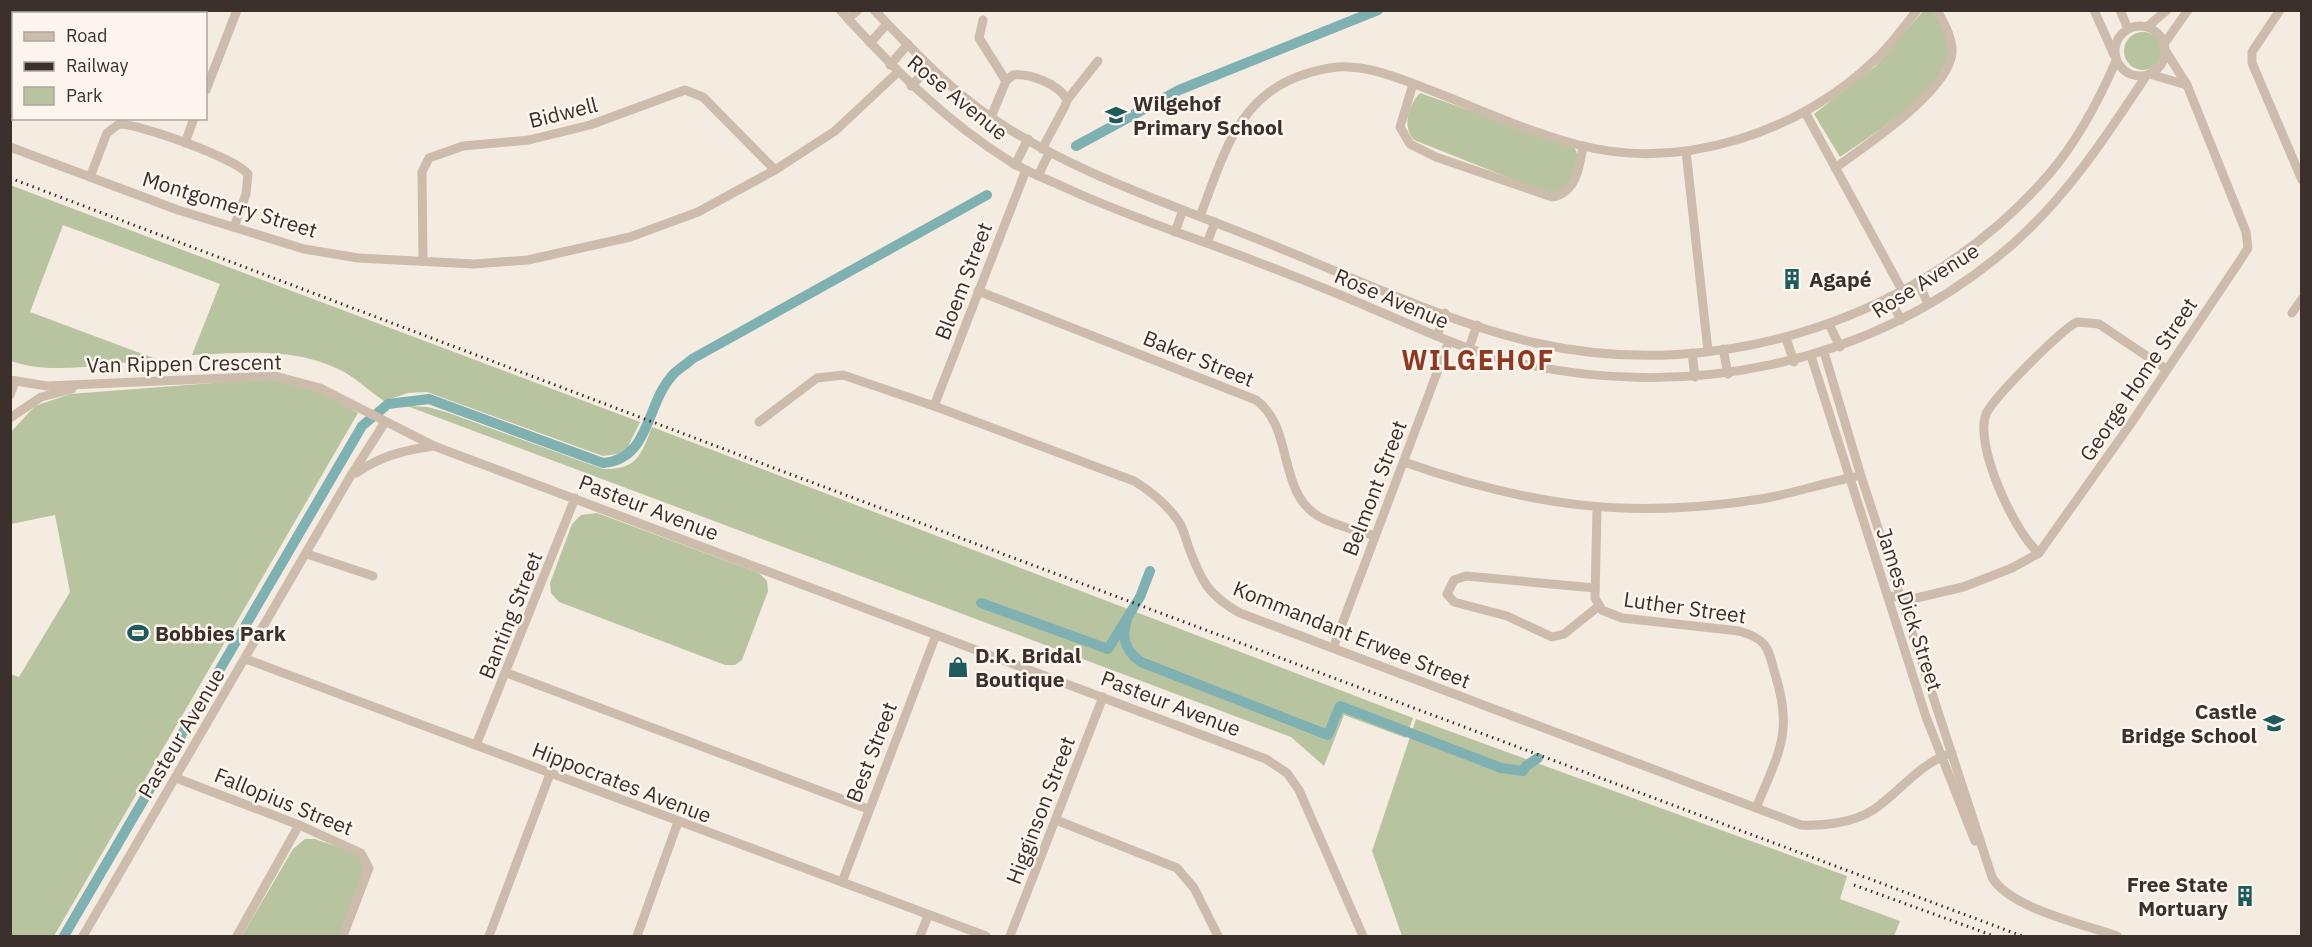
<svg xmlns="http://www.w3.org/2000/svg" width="2312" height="947" font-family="'IBM Plex Sans',sans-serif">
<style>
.green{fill:#b8c4a0}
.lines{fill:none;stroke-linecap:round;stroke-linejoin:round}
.canal{stroke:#7fb0b2;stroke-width:10}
.minor{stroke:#cdbbac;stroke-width:9}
.rail{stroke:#3b302b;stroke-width:3;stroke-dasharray:1.5 4.5;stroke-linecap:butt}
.labels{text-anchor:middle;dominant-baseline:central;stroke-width:5;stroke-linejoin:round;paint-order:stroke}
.street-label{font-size:21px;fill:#3b302b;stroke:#fbf5ee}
.poi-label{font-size:21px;font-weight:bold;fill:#3b302b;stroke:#fbf5ee;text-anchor:start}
.district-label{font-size:27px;font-weight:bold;letter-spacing:1.5px;fill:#8c3b22;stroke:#fbf5ee}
</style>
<rect width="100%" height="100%" fill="#f4ebe1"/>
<g class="green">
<path d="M1923 11H1932C1943 20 1955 46 1948 61 1933 96 1871 136 1840 157L1814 114 1876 66Z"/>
<circle cx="2143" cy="51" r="19"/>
<path d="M1420 93 1574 147C1586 167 1570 189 1550 194L1414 140C1402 127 1408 105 1420 93Z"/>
<path d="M10 185 640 422 625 453 603 456 427 392 408 393 384 401C371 392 359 381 346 373 297 346 246 353 192 355L220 284 63 225 30 312 156 359C113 363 51 376 11 361Z"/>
<path d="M267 379C305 383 326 393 358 413L54 936H11L10 674 19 677 70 592 55 515 11 524V432L35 406 70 394Z"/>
<path d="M407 406 428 407 449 413 603 469C637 470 641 455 652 427L1413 718 1406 738 1344 715 1324 766 1291 737Z"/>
<polygon points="597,513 759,573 767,581 768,591 742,660 735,665 725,665 559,602 551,593 550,583 572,524 581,515"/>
<polygon points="1416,719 1847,876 1840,899 1900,921 1894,936 1402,936 1372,851"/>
<polygon points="305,839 315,839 358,854 365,869 340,936 242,936 293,849"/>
</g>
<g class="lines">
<g class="canal">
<polyline points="1076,146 1179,90 1378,10"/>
<polyline points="981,603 1108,649 1140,597 1150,571"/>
<path d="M1127 619C1121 637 1125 651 1141 662L1328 735 1340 706 1501 768 1523 771 1526 766 1538 758"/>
<path d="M64 936 362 426 388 404 429 399 603 463C649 460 646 406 671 377 676 370 686 365 692 359L987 195"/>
</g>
<g class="minor">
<path d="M840 10C892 67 945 121 1011 162 1028 172 1048 180 1066 188 1131 218 1199 239 1265 265 1301 279 1336 293 1371 308 1414 326 1455 346 1499 358 1679 405 1873 367 2014 243 2068 195 2107 135 2146 76"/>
<path d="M874 10C911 48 948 88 992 118 1079 177 1181 207 1277 247 1359 280 1449 323 1536 343 1721 385 1926 317 2050 173 2078 140 2099 100 2116 61"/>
<polyline points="2094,10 2114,55"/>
<polyline points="2120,10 2128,29"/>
<polyline points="2280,10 2252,52 2252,63 2302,180"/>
<polyline points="848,19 858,10"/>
<polyline points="983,20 979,38 1006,81"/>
<circle cx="2140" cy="51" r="25"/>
<polyline points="2147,27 2167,10"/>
<polyline points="870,43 887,24"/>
<polyline points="2164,44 2188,10"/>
<polyline points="890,65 908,44"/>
<polyline points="2149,74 2187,85"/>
<path d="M1413 84 1400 127 1410 144 1436 157 1552 197C1576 193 1580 166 1583 146"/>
<polyline points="911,86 921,76 927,64"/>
<polyline points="206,90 237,10"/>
<polyline points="1067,100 1098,61"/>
<polyline points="1805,112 1902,290"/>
<path d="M991 117 1006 81 1013 75C1030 73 1059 84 1067 100L1065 106 1042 149"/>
<polyline points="185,143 194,118"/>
<polyline points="10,147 178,210 304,249 358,258 474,264 528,260 630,237 698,212 775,170 835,131 898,72"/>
<polyline points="1686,151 1708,351"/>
<polyline points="1015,165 1028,139"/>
<path d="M1835 168C1864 147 1949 91 1952 53 1953 38 1944 23 1937 10"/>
<polyline points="1038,176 1049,153"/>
<path d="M90 177 107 133 119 124C140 124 235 158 248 174L246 194 234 227"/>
<path d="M1200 216C1218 171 1231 117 1274 89 1291 77 1317 69 1338 67 1368 65 1402 79 1430 90 1477 108 1530 133 1579 145 1682 172 1801 132 1876 59 1891 45 1904 27 1917 10"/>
<polyline points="1175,232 1183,210"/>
<polyline points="1207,243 1215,222"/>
<polyline points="423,261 422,172 429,158 463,146 529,140 590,125 685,90 703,97 775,170"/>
<polyline points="1918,282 1928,304"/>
<path d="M978 291 1256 400C1294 427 1277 491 1318 516 1335 526 1357 530 1375 536"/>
<polyline points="1889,297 1901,320"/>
<polyline points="2292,313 2302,299"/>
<polyline points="1829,324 1840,347"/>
<polyline points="1437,336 1445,313"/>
<polyline points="1786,338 1794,362"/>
<polyline points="1469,348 1477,325"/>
<polyline points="1723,349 1728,374"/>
<path d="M1824 352 1861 476 1992 877C2009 908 2083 924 2117 936"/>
<polyline points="1692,353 1695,377"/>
<polyline points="1811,356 1926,717 1975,841"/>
<polyline points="10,380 47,386 275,376 320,388 434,446 1266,759 1287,773 1299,790 1363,936"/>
<polyline points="10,395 15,382"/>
<polyline points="934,406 1026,170"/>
<polyline points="10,418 41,397 72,389"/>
<path d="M759 422 817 378 843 375 934 406 1134 481C1152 492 1167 504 1179 522 1184 530 1186 540 1189 548 1201 581 1209 596 1240 613L1801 825C1823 826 1853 823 1873 810 1900 792 1919 763 1952 753"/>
<path d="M1404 462C1529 506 1629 520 1761 499 1792 494 1823 483 1854 477"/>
<path d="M356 473C381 456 404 450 434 446"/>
<path d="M1597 509 1595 598 1602 610 1622 618 1739 631C1767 639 1768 647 1775 674 1794 733 1778 754 1756 808"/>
<path d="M2039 553C2014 532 1974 445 1986 414 1993 398 2061 330 2077 322L2099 324 2166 369"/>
<polyline points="307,554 373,576"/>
<polyline points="1595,588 1466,576 1454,580 1447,594 1454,602 1507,616 1552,637 1564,634 1599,606"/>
<polyline points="1888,596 1912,599 1963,587 2012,568 2039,553 2132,422 2243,256 2248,248 2246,232 2187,85 2165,50"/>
<polyline points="1333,648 1449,341"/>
<polyline points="246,659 986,936"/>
<polyline points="507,673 868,809"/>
<polyline points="476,745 575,498"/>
<polyline points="176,778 299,825 361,853 369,868 343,936"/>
<polyline points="1056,820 1177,868 1194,888 1218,936"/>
<polyline points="842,882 936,635"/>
<polyline points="83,936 350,477 385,422"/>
<polyline points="237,936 299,825"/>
<polyline points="489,936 550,774"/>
<polyline points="637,936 678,822"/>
<polyline points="920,936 928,916"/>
<polyline points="1010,936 1103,697"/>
</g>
<g class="rail">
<polyline points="10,178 787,473 2022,936"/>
<polyline points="1854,885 1994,936"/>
</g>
</g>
<defs>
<symbol id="school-bare" viewBox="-9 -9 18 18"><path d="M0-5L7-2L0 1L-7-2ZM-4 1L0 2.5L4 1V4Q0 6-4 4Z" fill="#1f5a5e" stroke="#fbf5ee" stroke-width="2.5" paint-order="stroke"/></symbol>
<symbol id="building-bare" viewBox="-9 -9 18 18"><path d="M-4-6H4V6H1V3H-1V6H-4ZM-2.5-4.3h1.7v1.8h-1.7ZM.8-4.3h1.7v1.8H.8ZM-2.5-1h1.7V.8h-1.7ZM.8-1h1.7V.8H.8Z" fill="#1f5a5e" stroke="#fbf5ee" stroke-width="2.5" paint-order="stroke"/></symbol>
<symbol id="stadium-bare" viewBox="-9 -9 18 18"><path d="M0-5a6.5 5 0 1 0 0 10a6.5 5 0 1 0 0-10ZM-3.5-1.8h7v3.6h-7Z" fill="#1f5a5e" stroke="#fbf5ee" stroke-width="2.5" paint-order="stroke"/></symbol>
<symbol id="shop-bare" viewBox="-9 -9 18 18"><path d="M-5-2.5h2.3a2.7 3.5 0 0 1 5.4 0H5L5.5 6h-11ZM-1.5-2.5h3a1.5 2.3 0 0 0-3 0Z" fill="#1f5a5e" stroke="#fbf5ee" stroke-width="2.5" paint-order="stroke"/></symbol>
</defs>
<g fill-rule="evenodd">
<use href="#school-bare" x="1101" y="100" width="30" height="30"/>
<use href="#building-bare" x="1777" y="264" width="30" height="30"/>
<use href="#stadium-bare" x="123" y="618" width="30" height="30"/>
<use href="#shop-bare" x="943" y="652" width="30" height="30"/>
<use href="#school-bare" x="2259" y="708" width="30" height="30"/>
<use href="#building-bare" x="2230" y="881" width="30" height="30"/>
</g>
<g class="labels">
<g class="street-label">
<text transform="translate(958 97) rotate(39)">Rose Avenue</text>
<text transform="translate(563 112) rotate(-14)">Bidwell</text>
<text transform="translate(230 204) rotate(17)">Montgomery Street</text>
<text transform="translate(1925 280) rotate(-32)">Rose Avenue</text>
<text transform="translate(963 281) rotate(-69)">Bloem Street</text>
<text transform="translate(1392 298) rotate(23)">Rose Avenue</text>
<text transform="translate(1199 358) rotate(22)">Baker Street</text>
<text transform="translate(184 363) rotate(-1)">Van Rippen Crescent</text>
<text transform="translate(2138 379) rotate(-56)">George Home Street</text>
<text transform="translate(1374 488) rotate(-69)">Belmont Street</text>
<text transform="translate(649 507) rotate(21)">Pasteur Avenue</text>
<text transform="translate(1685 607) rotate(8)">Luther Street</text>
<text transform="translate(1910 609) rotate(72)">James Dick Street</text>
<text transform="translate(510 615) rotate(-68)">Banting Street</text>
<text transform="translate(1352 634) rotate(22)">Kommandant Erwee Street</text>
<text transform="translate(1171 703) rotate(21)">Pasteur Avenue</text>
<text transform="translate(181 733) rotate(-59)">Pasteur Avenue</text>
<text transform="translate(871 752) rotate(-69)">Best Street</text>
<text transform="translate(622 782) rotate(21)">Hippocrates Avenue</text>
<text transform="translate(284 801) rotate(22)">Fallopius Street</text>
<text transform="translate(1040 810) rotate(-69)">Higginson Street</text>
</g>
<g class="poi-label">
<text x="1133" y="103">Wilgehof<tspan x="1133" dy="24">Primary School</tspan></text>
<text x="1809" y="279">Agapé</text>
<text x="155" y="633">Bobbies Park</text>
<text x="975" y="655">D.K. Bridal<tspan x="975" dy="24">Boutique</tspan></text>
<text x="2257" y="711" text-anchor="end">Castle<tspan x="2257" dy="24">Bridge School</tspan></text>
<text x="2228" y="884" text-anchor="end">Free State<tspan x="2228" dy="24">Mortuary</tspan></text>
</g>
<g class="district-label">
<text x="1478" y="359">WILGEHOF</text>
</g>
</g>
<rect width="2312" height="947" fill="none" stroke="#3b302b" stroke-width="24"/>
<rect x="12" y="12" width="195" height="108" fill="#fbf5ee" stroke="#aea6a0" stroke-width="1.5"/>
<rect x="24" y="32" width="30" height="9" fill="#cdbbac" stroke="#aea6a0" stroke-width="1.5"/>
<text x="66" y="42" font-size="18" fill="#3b302b">Road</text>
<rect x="24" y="62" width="30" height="9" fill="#3b302b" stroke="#aea6a0" stroke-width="1.5"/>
<text x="66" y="72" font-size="18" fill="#3b302b">Railway</text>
<rect x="24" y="87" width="30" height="18" fill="#b8c4a0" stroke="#aea6a0" stroke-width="1.5"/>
<text x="66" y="102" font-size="18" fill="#3b302b">Park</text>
</svg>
